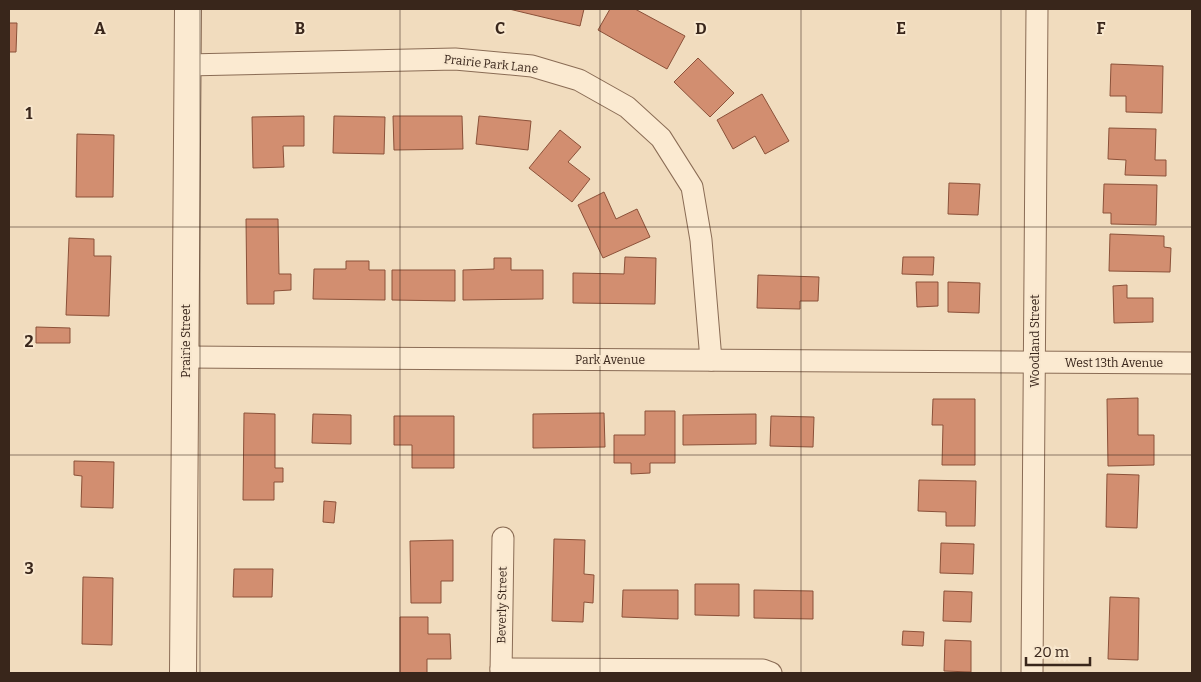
<svg xmlns="http://www.w3.org/2000/svg" width="1201" height="682" font-family="Bitter,serif">
<style>
.building{fill:#d28e70;stroke:#8b5139}
.lines{fill:none;stroke-linecap:round;stroke-linejoin:round}
.minor-casing{stroke:#8a6c55;stroke-width:23}
.tertiary-casing{stroke:#8a6c55;stroke-width:28}
.minor{stroke:#fbead1;stroke-width:21}
.tertiary{stroke:#fbead1;stroke-width:26}
.grid{fill:none;stroke:#39261b;stroke-width:1;stroke-opacity:0.55}
.labels{text-anchor:middle;dominant-baseline:central;stroke-width:4;stroke-linejoin:round;paint-order:stroke}
.street-label{font-size:12px;fill:#39261b;stroke:#f8e7ce}
.grid-label{font-size:16px;text-anchor:middle;font-weight:bold;fill:#39261b;stroke:#f8e7ce;stroke-width:4;stroke-linejoin:round;paint-order:stroke}
</style>
<rect width="100%" height="100%" fill="#f1dcbe"/>
<g class="building">
<polygon points="509,9 584,9 580,26"/>
<polygon points="610,9 635,9 685,36 667,69 598,30"/>
<polygon points="9,23 17,23 16,52 9,52"/>
<polygon points="698,58 734,93 710,117 674,82"/>
<polygon points="1111,64 1163,66 1162,113 1126,112 1126,96 1110,96"/>
<polygon points="762,94 789,141 765,154 755,136 733,149 717,120"/>
<polygon points="304,116 304,146 283,146 284,167 253,168 252,117"/>
<polygon points="334,116 385,117 384,154 333,153"/>
<polygon points="393,116 462,116 463,149 394,150"/>
<polygon points="479,116 531,121 528,150 476,144"/>
<polygon points="1109,128 1156,129 1155,160 1166,160 1166,176 1125,175 1126,160 1108,159"/>
<polygon points="560,130 581,147 568,162 590,179 572,202 529,168"/>
<polygon points="77,134 114,135 113,197 76,197"/>
<polygon points="949,183 980,184 978,215 948,214"/>
<polygon points="1104,184 1157,185 1156,225 1111,224 1111,213 1103,213"/>
<polygon points="604,192 616,219 637,209 650,237 603,258 578,205"/>
<polygon points="246,219 278,219 279,274 291,274 291,290 274,291 274,304 247,304"/>
<polygon points="1110,234 1164,236 1164,247 1171,248 1170,272 1109,271"/>
<polygon points="69,238 94,239 94,256 111,256 109,316 66,315"/>
<polygon points="625,257 656,258 655,304 573,303 573,273 624,274"/>
<polygon points="903,257 934,257 933,275 902,274"/>
<polygon points="494,258 511,258 511,270 543,270 543,299 463,300 463,270 494,269"/>
<polygon points="346,261 369,261 369,270 385,270 385,300 313,299 314,269 346,269"/>
<polygon points="392,270 455,270 455,301 392,300"/>
<polygon points="758,275 819,277 818,301 800,301 800,309 757,308"/>
<polygon points="916,282 938,282 938,306 917,307"/>
<polygon points="948,282 980,283 979,313 948,312"/>
<polygon points="1127,285 1127,298 1153,298 1153,322 1114,323 1113,286"/>
<polygon points="36,327 70,328 70,343 36,343"/>
<polygon points="1138,398 1138,435 1154,435 1154,465 1108,466 1107,399"/>
<polygon points="933,399 975,399 975,465 942,465 943,425 932,425"/>
<polygon points="645,411 675,411 675,463 650,463 650,473 631,474 631,463 614,463 614,435 645,435"/>
<polygon points="244,413 275,414 275,468 283,468 283,482 274,482 274,500 243,500"/>
<polygon points="604,413 605,447 533,448 533,414"/>
<polygon points="313,414 351,415 351,444 312,443"/>
<polygon points="756,414 756,444 683,445 683,415"/>
<polygon points="394,416 454,416 454,468 412,468 412,445 394,445"/>
<polygon points="771,416 814,417 813,447 770,446"/>
<polygon points="74,461 114,462 113,508 81,507 82,476 74,475"/>
<polygon points="1107,474 1139,475 1137,528 1106,527"/>
<polygon points="919,480 976,481 975,526 946,526 946,512 918,511"/>
<polygon points="324,501 336,502 334,523 323,522"/>
<polygon points="554,539 585,540 584,574 594,575 593,603 584,602 583,622 552,621"/>
<polygon points="453,540 453,581 441,581 441,603 411,603 410,541"/>
<polygon points="941,543 974,544 973,574 940,573"/>
<polygon points="234,569 273,569 272,597 233,597"/>
<polygon points="83,577 113,578 112,645 82,644"/>
<polygon points="695,584 739,584 739,616 695,615"/>
<polygon points="623,590 678,590 678,619 622,617"/>
<polygon points="754,590 813,591 813,619 754,618"/>
<polygon points="944,591 972,592 971,622 943,621"/>
<polygon points="1110,597 1139,598 1138,660 1108,659"/>
<polygon points="400,617 428,617 428,634 450,634 451,659 427,659 427,673 400,673"/>
<polygon points="903,631 924,632 923,646 902,645"/>
<polygon points="945,640 971,641 971,672 944,671"/>
</g>
<g class="lines">
<defs>
<g id="minor">
<polyline points="187,65 455,59 532,66 579,80 627,107 661,138 692,187 701,240 711,360"/>
<polyline points="186,357 1192,363"/>
<polyline points="501,669 763,670 771,673"/>
<polyline points="501,673 503,538"/>
<polyline points="1032,673 1037,9"/>
</g>
<polyline id="tertiary" points="183,673 188,9"/>
</defs>
<use href="#minor" class="minor-casing"/>
<use href="#tertiary" class="tertiary-casing"/>
<use href="#minor" class="minor"/>
<use href="#tertiary" class="tertiary"/>
</g>
<path class="grid" d="M200 9V673M400 9V673M600 9V673M801 9V673M1001 9V673M9 227H1192M9 455H1192"/>
<g class="labels">
<g class="street-label">
<text transform="translate(491 64) rotate(6)">Prairie Park Lane</text>
<text transform="translate(186 341) rotate(-90)">Prairie Street</text>
<text transform="translate(1035 341) rotate(-90)">Woodland Street</text>
<text x="610" y="360">Park Avenue</text>
<text x="1114" y="363">West 13th Avenue</text>
<text transform="translate(502 605) rotate(-89)">Beverly Street</text>
</g>
</g>
<g class="grid-label">
<text x="100" y="34">A</text>
<text x="300" y="34">B</text>
<text x="500" y="34">C</text>
<text x="701" y="34">D</text>
<text x="901" y="34">E</text>
<text x="1101" y="34">F</text>
<text x="29" y="119">1</text>
<text x="29" y="347">2</text>
<text x="29" y="574">3</text>
</g>
<rect width="1201" height="682" fill="none" stroke="#39261b" stroke-width="20"/>
<path d="M1026 657v8h64v-8" fill="none" stroke="#39261b" stroke-width="2.5"/>
<text x="1034" y="657" font-size="15" fill="#39261b" stroke="#f8e7ce" stroke-width="4" paint-order="stroke">20 m</text>
</svg>
